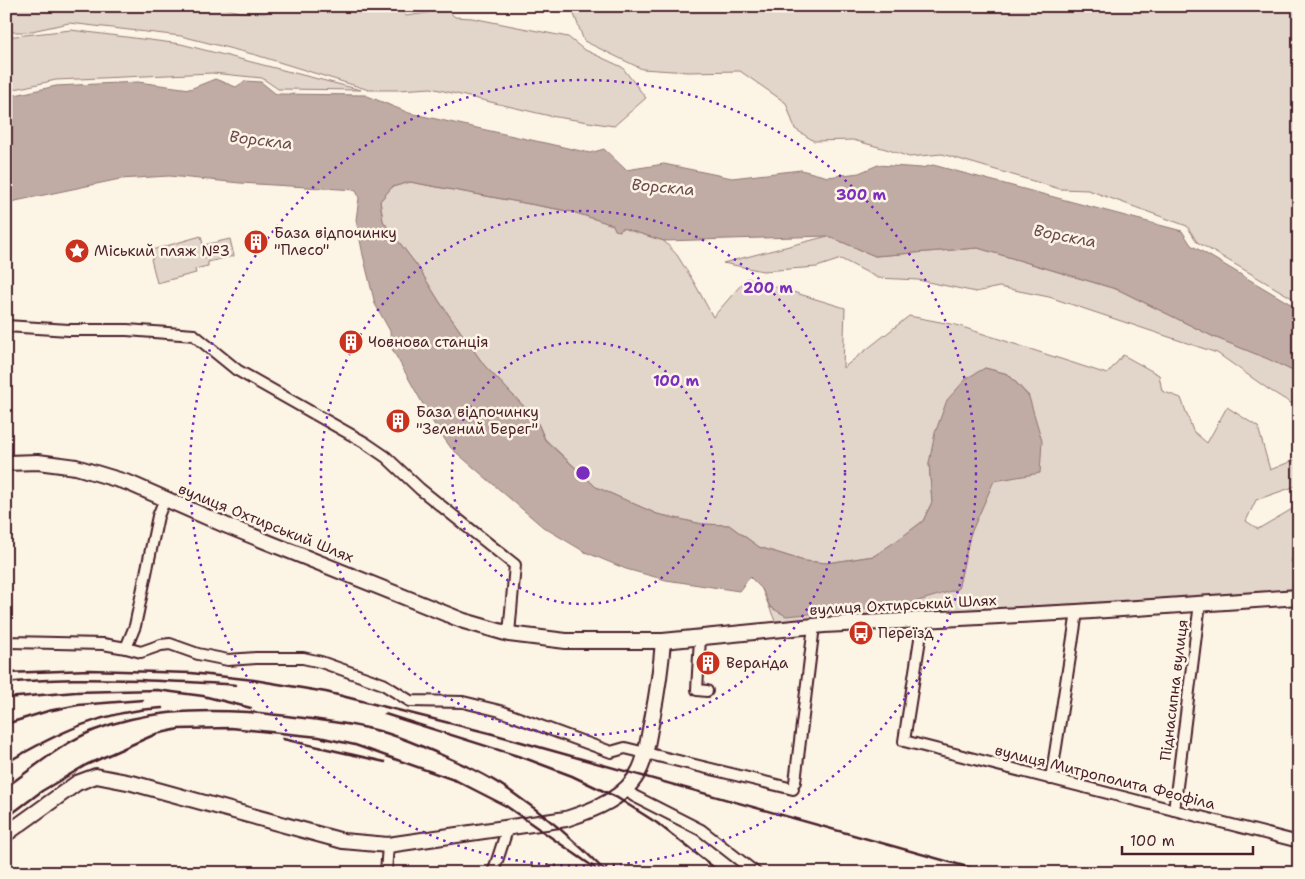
<svg xmlns="http://www.w3.org/2000/svg" width="1305" height="879" font-family="'Shantell Sans',sans-serif">
<style>
.green{fill:#e2d5ca;stroke:#967a7a}
.water{fill:#c0aca5;stroke:#917474}
.lines{fill:none;stroke-linecap:round;stroke-linejoin:round}
.street-casing{stroke:#4a1f2b;stroke-width:14}
.secondary-casing{stroke:#4a1f2b;stroke-width:18}
.street{stroke:#fcf5e5;stroke-width:10}
.secondary{stroke:#fcf5e5;stroke-width:14}
.rail{stroke:#4a1f2b;stroke-width:2.5}
.ring{fill:none;stroke:#7b2cbf;stroke-width:2.5;stroke-dasharray:2.5 5}
.labels{text-anchor:middle;dominant-baseline:central;stroke-width:5;stroke-linejoin:round;paint-order:stroke}
.poi-label{font-size:15px;fill:#4a1f2b;stroke:#fcf5e5;text-anchor:start}
.street-label{font-size:15px;fill:#4a1f2b;stroke:#fcf5e5}
.water-label{font-size:16px;font-style:italic;fill:#6d4950;stroke:#fcf5e5}
.centre{fill:#7b2cbf;stroke:#fcf5e5;stroke-width:2.5}
.ring-label{font-size:15px;text-anchor:middle;font-weight:bold;fill:#7b2cbf;stroke:#fcf5e5;stroke-width:5;stroke-linejoin:round;paint-order:stroke}
</style>
<rect width="100%" height="100%" fill="#fcf5e5"/>
<filter id="ink" filterUnits="userSpaceOnUse"><feTurbulence type="fractalNoise" baseFrequency=".02" numOctaves="2"/><feDisplacementMap in="SourceGraphic" scale="10" xChannelSelector="R" yChannelSelector="G"/><feConvolveMatrix kernelMatrix="1 2 1 2 8 2 1 2 1" color-interpolation-filters="sRGB"/></filter>
<g filter="url(#ink)">
<g class="green">
<polygon points="6,6 219,6 239,12 265,13 275,6 398,6 406,16 447,10 455,17 472,18 568,37 583,49 622,67 646,98 614,126 550,116 431,88 399,90 369,90 256,55 181,36 69,23 27,32 6,32"/>
<polygon points="571,6 1299,6 1299,73 1293,78 1295,88 1299,85 1299,302 1197,242 1187,226 1088,190 1060,189 942,154 909,157 886,149 853,140 814,141 795,129 786,103 740,71 688,72 642,69 584,41"/>
<polygon points="71,30 181,44 361,90 278,89 262,78 212,73 56,80 6,91 6,37"/>
<polygon points="410,182 573,212 664,241 677,255 695,284 713,317 747,278 845,308 843,368 909,316 956,325 1107,374 1123,355 1159,375 1162,391 1181,398 1193,431 1207,443 1227,407 1258,427 1270,470 1299,458 1299,485 1256,500 1246,521 1258,529 1299,505 1299,532 1291,562 1299,562 1299,591 775,621 762,589 770,607 958,589 970,535 1029,396 1008,374 985,368 929,463 932,502 923,521 900,539 874,556 827,563 804,561 759,547 729,525 702,524 657,514 596,487 545,439 536,419 484,365 439,301 418,267 383,221 380,201 392,187"/>
<polygon points="201,236 206,258 204,245 230,239 234,256 208,262 208,266 195,269 196,273 157,283 151,259 154,257 152,250"/>
<polygon points="828,236 875,256 978,248 1119,290 1214,337 1269,359 1299,374 1299,408 1268,389 1217,353 1049,297 999,287 976,292 918,280 878,278 841,259 817,267 763,271 723,263"/>
</g>
<polygon class="water" points="215,79 236,87 245,81 261,82 276,94 365,95 409,113 590,153 604,149 626,170 664,164 732,178 801,170 828,177 859,173 878,165 921,168 933,165 1182,231 1191,245 1299,309 1299,374 1268,359 1214,337 1119,290 978,248 875,256 828,236 664,241 622,228 620,231 615,230 613,225 573,212 410,182 392,187 380,201 383,221 418,267 439,301 484,365 536,419 545,440 596,487 657,514 702,524 729,525 759,547 804,561 827,563 874,556 899,539 923,521 932,502 929,463 935,433 947,400 967,378 985,368 1008,374 1029,397 1042,441 1040,473 994,481 970,535 958,589 902,606 786,616 770,607 762,589 750,577 739,591 666,580 626,569 585,552 543,527 451,448 434,424 391,347 390,331 375,304 363,255 356,220 359,198 356,190 240,183 169,176 120,179 6,203 6,97 56,86 138,82 190,89"/>
<g class="lines">
<defs>
<g id="street">
<polyline points="6,326 69,330 127,330 194,335 237,370 364,442 386,457 420,489 515,565 509,634"/>
<polyline points="923,620 904,741 1299,842"/>
<polyline points="700,638 697,690 707,691"/>
<polyline points="6,641 10,642 103,644 126,648 141,652 161,645 170,644 198,654 228,660 256,658 303,658 321,662 383,684 410,701 463,702 500,711 611,752 625,748 793,789"/>
<polyline points="126,648 135,626 158,516 165,499"/>
<polyline points="1051,779 1077,612"/>
<polyline points="795,782 814,626"/>
<polyline points="625,789 634,796 701,830 756,873"/>
<polyline points="1174,810 1200,603"/>
<polyline points="386,873 388,845"/>
<polyline points="493,873 508,827"/>
</g>
<g id="secondary">
<polyline points="6,463 38,462 76,467 129,483 225,525 464,621 509,634 566,641 663,641 824,625 1077,612 1299,597"/>
<path d="M6 834 77 783 96 776 132 783 343 841 388 845 566 819C594 810 627 798 640 769 647 755 648 736 652 720 657 694 661 668 663 641"/>
</g>
</defs>
<use href="#street" class="street-casing"/>
<use href="#secondary" class="secondary-casing"/>
<use href="#street" class="street"/>
<use href="#secondary" class="secondary"/>
<g class="rail">
<polyline points="6,673 89,670 191,673 254,680 326,692 489,733 989,873"/>
<path d="M6 683C51 678 95 679 140 680 172 682 204 682 236 685"/>
<polyline points="6,698 76,692 157,690 203,696 251,708"/>
<polyline points="385,714 527,759 572,776 616,797 657,823 721,873"/>
<polyline points="6,724 48,711 78,705 143,700"/>
<polyline points="283,739 385,762"/>
<path d="M6 763C57 733 102 711 162 708"/>
<path d="M6 787C35 767 61 743 95 730 143 711 196 709 248 712 272 714 295 717 319 720 342 723 364 726 386 733 402 738 419 745 435 752 460 763 486 774 509 790 544 814 577 842 607 873"/>
<polyline points="6,818 42,791 86,765 156,734 179,729 231,728 319,737 355,745 457,781 506,806 595,868"/>
</g>
</g>
</g>
<g class="ring">
<circle cx="583" cy="473" r="131"/>
<circle cx="583" cy="473" r="262"/>
<circle cx="583" cy="473" r="393"/>
</g>
<defs>
<symbol id="building-disc" viewBox="-11 -11 22 22"><circle r="9.5" fill="#c8321e" stroke="#fcf5e5"/><path d="M-4-6H4V6H1V3H-1V6H-4ZM-2.5-4.3h1.7v1.8h-1.7ZM.8-4.3h1.7v1.8H.8ZM-2.5-1h1.7V.8h-1.7ZM.8-1h1.7V.8H.8Z" fill="#fff"/></symbol>
<symbol id="sight-disc" viewBox="-11 -11 22 22"><circle r="9.5" fill="#c8321e" stroke="#fcf5e5"/><path d="M0-6L1.8-2.2L6-1.7L2.9 1.2L3.7 5.4L0 3.3L-3.7 5.4L-2.9 1.2L-6-1.7L-1.8-2.2Z" fill="#fff"/></symbol>
<symbol id="bus-disc" viewBox="-11 -11 22 22"><circle r="9.5" fill="#c8321e" stroke="#fcf5e5"/><path d="M-5-6H5V4H4V6H2V4H-2V6H-4V4H-5ZM-3.5-4V0h7V-4ZM-3.5 1.2v1.5H-2V1.2ZM2 1.2v1.5H3.5V1.2Z" fill="#fff"/></symbol>
</defs>
<g fill-rule="evenodd">
<use href="#building-disc" x="242" y="228" width="28" height="28"/>
<use href="#sight-disc" x="63" y="237" width="28" height="28"/>
<use href="#building-disc" x="337" y="328" width="28" height="28"/>
<use href="#building-disc" x="384" y="407" width="28" height="28"/>
<use href="#bus-disc" x="847" y="619" width="28" height="28"/>
<use href="#building-disc" x="694" y="649" width="28" height="28"/>
</g>
<g class="labels">
<g class="poi-label">
<text x="274" y="233">База відпочинку<tspan x="274" dy="17">"Плесо"</tspan></text>
<text x="94" y="251">Міський пляж №3</text>
<text x="368" y="342">Човнова станція</text>
<text x="416" y="412">База відпочинку<tspan x="416" dy="17">"Зелений Берег"</tspan></text>
<text x="878" y="633">Переїзд</text>
<text x="726" y="663">Веранда</text>
</g>
<g class="street-label">
<text transform="translate(266 523) rotate(22)">вулиця Охтирський Шлях</text>
<text transform="translate(903 605) rotate(-3)">вулиця Охтирський Шлях</text>
<text transform="translate(1174 690) rotate(-83)">Піднасипна вулиця</text>
<text transform="translate(1105 777) rotate(14)">вулиця Митрополита Феофіла</text>
</g>
<g class="water-label">
<text transform="translate(261 140) rotate(7)">Ворскла</text>
<text transform="translate(663 187) rotate(5)">Ворскла</text>
<text transform="translate(1065 236) rotate(11)">Ворскла</text>
</g>
</g>
<circle cx="583" cy="473" r="8" class="centre"/>
<g class="ring-label">
<text x="861" y="200">300 m</text>
<text x="768" y="293">200 m</text>
<text x="676" y="386">100 m</text>
</g>
<rect width="1305" height="879" fill="none" stroke="#fcf5e5" stroke-width="25"/>
<rect x="12" y="12" width="1280" height="854" fill="none" stroke="#4a1f2b" stroke-width="2" filter="url(#ink)"/>
<path d="M1122 846v8h131v-8" fill="none" stroke="#4a1f2b" stroke-width="2.5"/>
<text x="1130" y="846" font-size="15" fill="#4a1f2b" stroke="#fcf5e5" stroke-width="4" paint-order="stroke">100 m</text>
</svg>
